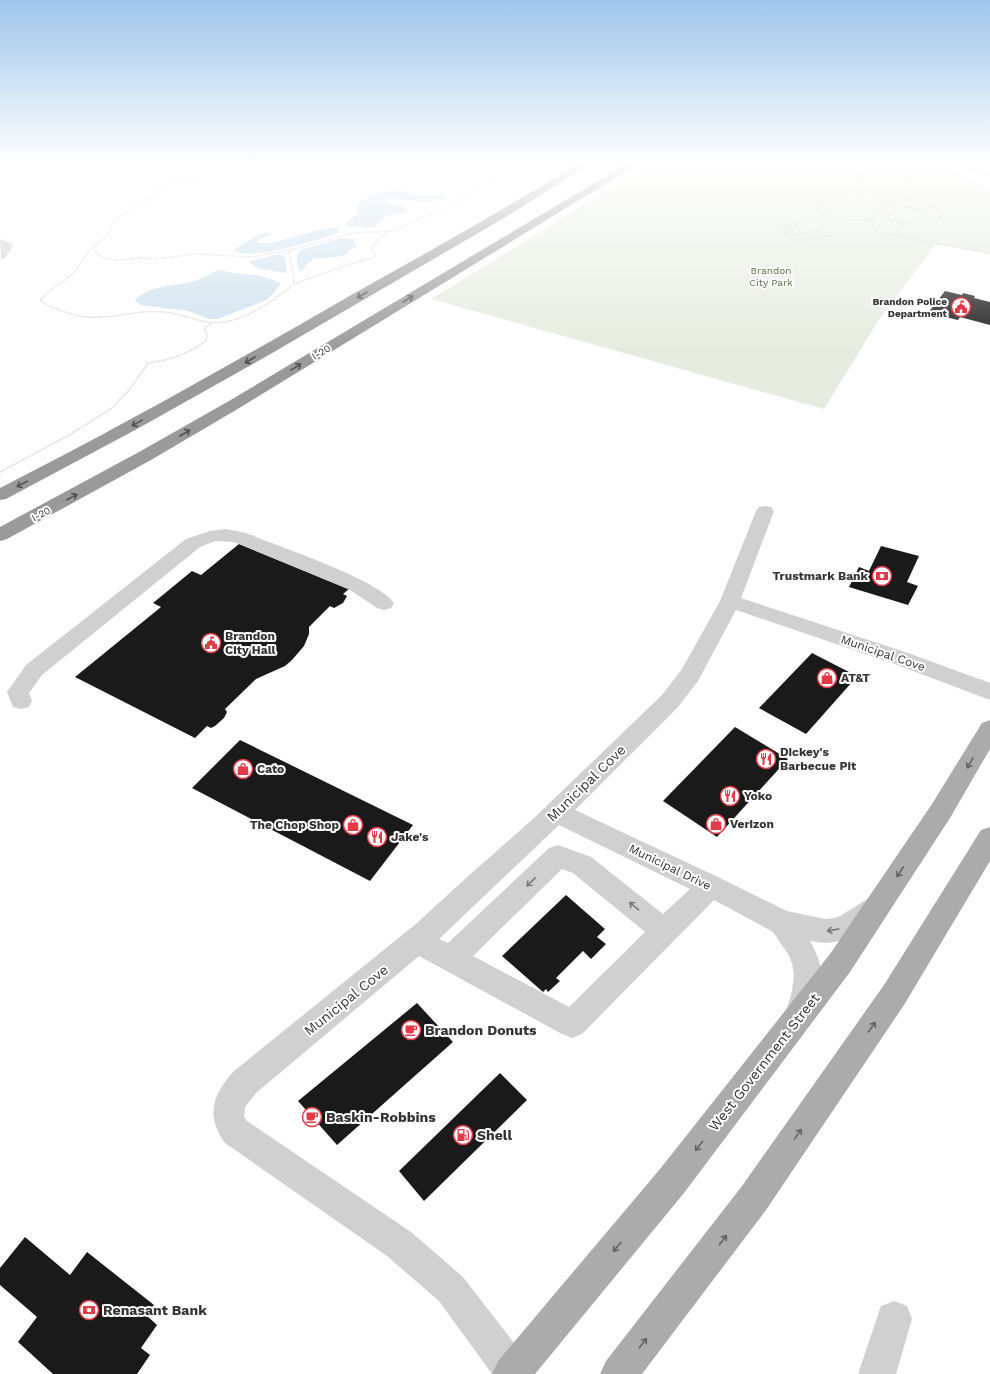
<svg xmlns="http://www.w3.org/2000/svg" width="990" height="1374" font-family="'Work Sans',sans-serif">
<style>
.green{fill:#e6ecdf}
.water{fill:#cfe2ee}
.building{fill:#1a1a1a}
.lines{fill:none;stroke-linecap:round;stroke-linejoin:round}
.path{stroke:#cdcdcd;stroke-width:1.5;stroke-dasharray:1 1;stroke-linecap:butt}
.minor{fill:#d0d0d0;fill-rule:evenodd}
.major{fill:#ababab;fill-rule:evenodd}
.highway{fill:#9a9a9a;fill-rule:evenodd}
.oneway{stroke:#525252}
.oneway2{stroke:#636363}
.oneway3{stroke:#7a7a7a}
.labels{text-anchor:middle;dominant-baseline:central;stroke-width:4;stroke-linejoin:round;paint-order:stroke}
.far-park-label{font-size:10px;fill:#56703f;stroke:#fff}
.far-poi-label{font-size:10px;font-weight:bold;fill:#333;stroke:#fff;text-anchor:end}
.far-street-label{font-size:10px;fill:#333;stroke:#fff}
.poi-label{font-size:12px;font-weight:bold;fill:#333;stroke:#fff;text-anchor:start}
.street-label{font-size:12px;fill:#333;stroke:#fff}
.near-street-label{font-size:14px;fill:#333;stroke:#fff}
.near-poi-label{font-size:14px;font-weight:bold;fill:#333;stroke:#fff;text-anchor:start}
</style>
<rect width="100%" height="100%" fill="#fff"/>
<polygon class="green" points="658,161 934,161 990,190 990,254 936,244 878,321 824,409 431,299 614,186"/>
<g class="water">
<path d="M949 161C962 161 974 169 987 172L990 174V177L965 171Z"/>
<path d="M393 189H400L411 195H445L448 198C436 203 419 201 406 200 398 200 391 196 384 200L394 205 405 208 407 212 386 216 375 226 369 228 347 226 345 224 346 222 356 215 359 202Z"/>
<path d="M332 228H339L338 233C318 240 249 262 233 250L256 236 265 233 272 234 260 239 257 242 258 243H272L318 230Z"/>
<path d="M341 238 355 239 354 243 357 247 349 250 348 253 343 256 312 259 311 262 307 263 304 269 299 271C297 262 294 255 302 250Z"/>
<polygon points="280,254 285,258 287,273 260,269 249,263 251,261"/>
<path d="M221 270C238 277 262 271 281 284L267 300 217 319H209L188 311 141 305 135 301C144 285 182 286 198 280 206 277 213 271 221 270Z"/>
</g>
<g class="building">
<polygon points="945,291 962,295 963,293 975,296 974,298 990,302 990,325 960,317 958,320 928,313"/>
<polygon points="239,544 349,589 343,594 347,596 343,603 334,608 330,606 309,627 309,634 304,646 292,660 285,666 256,679 225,709 227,712 224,718 215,726 211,728 207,726 195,738 75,677 161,607 153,603 192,571 201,575"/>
<polygon points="881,546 919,556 907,582 918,586 908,605 849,587 859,567 869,571"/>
<polygon points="812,653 849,672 853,681 806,734 759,708"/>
<polygon points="735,727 788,759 717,837 663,801"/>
<polygon points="240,740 413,825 370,881 192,788"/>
<polygon points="566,895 605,929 597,937 606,944 591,959 583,951 556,978 560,981 548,992 546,989 543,992 502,956"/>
<polygon points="417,1003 453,1042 337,1145 298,1101"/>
<polygon points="500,1073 527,1100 424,1201 399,1171"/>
<polygon points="25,1237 70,1275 87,1252 154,1305 146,1315 157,1325 141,1348 150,1355 137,1374 53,1374 18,1342 37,1317 0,1285 0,1268"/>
</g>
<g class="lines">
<g class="path">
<polyline points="728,161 749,163 813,164 836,169 857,178 866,192 885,202 895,211"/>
<polyline points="835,161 861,175"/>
<polyline points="909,161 908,162 935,164 990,192"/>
<polyline points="0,163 32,162 107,175 172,175"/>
<polyline points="824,166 831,161"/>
<path d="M235 169 195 170 172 175 171 178C192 184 211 175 231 170 250 166 270 163 289 161"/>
<polyline points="910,176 905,180 896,194 885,202 872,220 876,232 990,253"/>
<polyline points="857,178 876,166 879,161"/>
<polyline points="174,179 146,200 114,220 108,235 96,245 96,252 100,256 107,259 118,260 139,258 154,259 194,254 251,257 295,249 353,233 395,231 421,218 441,212 451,207 463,196 530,161"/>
<path d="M864 189 831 202 811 206C832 222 847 220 872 220"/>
<path d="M889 203C905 193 931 202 944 214L938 218"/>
<path d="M907 207 923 211 925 215 923 219C913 223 902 224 894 216V211Z"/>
<polyline points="894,213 887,216 891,221 903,224"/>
<polygon points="789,218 795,223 796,227 785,226 783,220"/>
<polyline points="796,227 783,234 798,235 824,229"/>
<polyline points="893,236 903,225"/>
<polyline points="798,240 833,236"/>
<path d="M95 246C85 253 82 264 74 272 63 283 49 289 40 300 46 305 54 308 62 311 102 326 125 309 164 312 186 314 205 327 229 321 254 315 274 300 294 284L293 270 288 250"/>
<polyline points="294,284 350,264 373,258 375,255 370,248 388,231"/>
<path d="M0 472 71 434 112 408 130 389 148 363C170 360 188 354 206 341L207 334 204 329 212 323"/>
</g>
<g class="minor">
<polygon points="0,239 11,243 13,246 5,258 1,259"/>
<path d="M765 506 771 507 774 511 741 598 908 653 990 683V700L892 663 736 610 698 681 678 707 575 810 720 878 787 911 825 919 835 918 840 916 866 900 875 896 884 900 888 908 884 916 858 935 835 942 825 943 810 941C827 971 825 991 811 1022L801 1026 791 1022 786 1012 792 991 794 974 792 963 788 954 773 932 714 900 582 1034 572 1038 562 1034 419 956 256 1093 245 1107 244 1117 247 1121 411 1232 463 1277 528 1361 534 1374H492L439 1301 387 1256 225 1143C205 1116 213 1094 234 1071L417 923 466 878 534 818 662 695 682 669 720 601 756 511 759 507ZM559 825 690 889 663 914 591 857 558 845 549 848 448 943 439 939ZM562 869 573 873 645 932 569 1007 473 956Z"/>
<path d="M226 529 246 533C275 545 380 580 394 603L391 608 384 610 377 608 350 590 234 542 215 541 200 547 42 675 29 693 32 701 29 707 21 709 13 707 7 692 26 665 186 539 210 531Z"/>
<polygon points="894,1301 907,1306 912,1319 896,1374 858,1374 881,1306"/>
</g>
<g class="major">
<polygon points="990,720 990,749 950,818 850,972 684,1193 535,1374 492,1374 498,1361 660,1169 830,954 932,804 982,723"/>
<polygon points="990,827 990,861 904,1005 766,1210 642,1374 600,1374 606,1361 742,1186 884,985 981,830"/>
</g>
<g class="highway">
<path d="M582 161H594L504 218 267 356 137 429 6 499 0 500V488C120 427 237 361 353 294 430 251 507 208 582 161Z"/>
<polygon points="631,161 643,161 241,407 151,460 7,539 0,541 0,527 139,452 229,401"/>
</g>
</g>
<defs><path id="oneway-shaft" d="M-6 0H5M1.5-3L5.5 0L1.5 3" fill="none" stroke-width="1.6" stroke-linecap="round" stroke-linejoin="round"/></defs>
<g class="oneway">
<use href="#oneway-shaft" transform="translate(362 295) rotate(150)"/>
<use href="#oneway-shaft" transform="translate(408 299) rotate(-31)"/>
<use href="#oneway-shaft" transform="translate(250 360) rotate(150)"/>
<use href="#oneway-shaft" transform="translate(296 367) rotate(-32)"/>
<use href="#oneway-shaft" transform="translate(137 423) rotate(151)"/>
<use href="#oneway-shaft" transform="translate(185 433) rotate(-30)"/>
<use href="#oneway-shaft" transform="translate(22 484) rotate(153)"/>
<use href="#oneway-shaft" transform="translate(72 497) rotate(-29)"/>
</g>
<g class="oneway2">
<use href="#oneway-shaft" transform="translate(970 763) rotate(121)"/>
<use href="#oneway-shaft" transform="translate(900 872) rotate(123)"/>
<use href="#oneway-shaft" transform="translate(872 1027) rotate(-55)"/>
<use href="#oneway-shaft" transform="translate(798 1134) rotate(-55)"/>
<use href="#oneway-shaft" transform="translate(699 1146) rotate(128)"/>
<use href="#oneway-shaft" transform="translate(723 1240) rotate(-53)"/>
<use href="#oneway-shaft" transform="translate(617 1247) rotate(130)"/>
<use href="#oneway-shaft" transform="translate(643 1343) rotate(-52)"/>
</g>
<g class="oneway3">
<use href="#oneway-shaft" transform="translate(531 882) rotate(136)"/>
<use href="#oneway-shaft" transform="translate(634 906) rotate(-141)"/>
<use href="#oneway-shaft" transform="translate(833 930) rotate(170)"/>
</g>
<linearGradient id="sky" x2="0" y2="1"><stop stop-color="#9ec6ea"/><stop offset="0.46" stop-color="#fff"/><stop offset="1" stop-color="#fff" stop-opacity="0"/></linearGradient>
<rect width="990" height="353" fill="url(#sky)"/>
<defs>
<symbol id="civic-ring" viewBox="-11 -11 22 22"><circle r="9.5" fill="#fff" stroke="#e63946" stroke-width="1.5"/><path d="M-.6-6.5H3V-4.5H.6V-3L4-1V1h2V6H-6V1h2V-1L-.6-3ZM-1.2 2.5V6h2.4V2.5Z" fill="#e63946"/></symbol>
<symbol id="bank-ring" viewBox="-11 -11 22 22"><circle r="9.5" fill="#fff" stroke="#e63946" stroke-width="1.5"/><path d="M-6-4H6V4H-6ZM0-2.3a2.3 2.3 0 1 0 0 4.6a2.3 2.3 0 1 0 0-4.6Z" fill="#e63946"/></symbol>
<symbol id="shop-ring" viewBox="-11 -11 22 22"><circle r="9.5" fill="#fff" stroke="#e63946" stroke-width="1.5"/><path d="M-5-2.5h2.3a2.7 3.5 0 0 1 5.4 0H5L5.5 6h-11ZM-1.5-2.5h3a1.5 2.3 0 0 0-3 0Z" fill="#e63946"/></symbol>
<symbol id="restaurant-ring" viewBox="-11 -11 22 22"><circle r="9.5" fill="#fff" stroke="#e63946" stroke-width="1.5"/><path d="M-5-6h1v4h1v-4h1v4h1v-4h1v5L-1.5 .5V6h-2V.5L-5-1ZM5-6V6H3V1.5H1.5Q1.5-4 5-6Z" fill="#e63946"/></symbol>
<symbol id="cafe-ring" viewBox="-11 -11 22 22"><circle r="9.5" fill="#fff" stroke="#e63946" stroke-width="1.5"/><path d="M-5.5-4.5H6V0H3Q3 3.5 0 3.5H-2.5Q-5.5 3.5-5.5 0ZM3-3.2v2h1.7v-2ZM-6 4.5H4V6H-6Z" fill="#e63946"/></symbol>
<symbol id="fuel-ring" viewBox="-11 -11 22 22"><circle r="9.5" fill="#fff" stroke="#e63946" stroke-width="1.5"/><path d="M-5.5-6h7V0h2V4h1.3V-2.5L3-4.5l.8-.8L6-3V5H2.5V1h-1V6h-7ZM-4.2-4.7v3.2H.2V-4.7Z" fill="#e63946"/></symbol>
</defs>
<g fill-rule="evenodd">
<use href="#civic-ring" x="950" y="296" width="22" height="22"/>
<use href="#bank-ring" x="871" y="565" width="22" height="22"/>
<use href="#civic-ring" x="200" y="632" width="22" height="22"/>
<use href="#shop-ring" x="816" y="667" width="22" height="22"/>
<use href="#restaurant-ring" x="755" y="748" width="22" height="22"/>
<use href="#shop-ring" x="232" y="758" width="22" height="22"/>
<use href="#restaurant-ring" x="719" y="785" width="22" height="22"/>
<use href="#shop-ring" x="705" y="813" width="22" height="22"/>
<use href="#shop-ring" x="342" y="814" width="22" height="22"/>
<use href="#restaurant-ring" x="366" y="826" width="22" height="22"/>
<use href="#cafe-ring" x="400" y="1019" width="22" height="22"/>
<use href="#cafe-ring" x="301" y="1106" width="22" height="22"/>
<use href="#fuel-ring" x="452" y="1124" width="22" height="22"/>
<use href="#bank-ring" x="78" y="1299" width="22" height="22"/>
</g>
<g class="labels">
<g class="far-park-label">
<text x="771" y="270">Brandon<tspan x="771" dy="12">City Park</tspan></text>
</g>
<g class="far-poi-label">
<text x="947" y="301">Brandon Police<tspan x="947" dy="12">Department</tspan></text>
</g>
<g class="far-street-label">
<text transform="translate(321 352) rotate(-31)">I-20</text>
<text transform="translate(41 514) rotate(-28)">I-20</text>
</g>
<g class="poi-label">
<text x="868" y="576" text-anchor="end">Trustmark Bank</text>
<text x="225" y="636">Brandon<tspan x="225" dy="14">City Hall</tspan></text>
<text x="841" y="678">AT&amp;T</text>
<text x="780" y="752">Dickey's<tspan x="780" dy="14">Barbecue Pit</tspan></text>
<text x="257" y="769">Cato</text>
<text x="744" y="796">Yoko</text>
<text x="730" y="824">Verizon</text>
<text x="339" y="825" text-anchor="end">The Chop Shop</text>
<text x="391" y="837">Jake's</text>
</g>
<g class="street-label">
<text transform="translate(883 653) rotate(19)">Municipal Cove</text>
<text transform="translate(670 867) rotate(26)">Municipal Drive</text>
</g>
<g class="near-street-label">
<text transform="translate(586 783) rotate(-44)">Municipal Cove</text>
<text transform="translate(346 1000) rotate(-39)">Municipal Cove</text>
<text transform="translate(764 1062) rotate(-52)">West Government Street</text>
</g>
<g class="near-poi-label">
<text x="425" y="1030">Brandon Donuts</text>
<text x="326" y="1117">Baskin-Robbins</text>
<text x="477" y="1135">Shell</text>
<text x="103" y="1310">Renasant Bank</text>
</g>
</g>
</svg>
